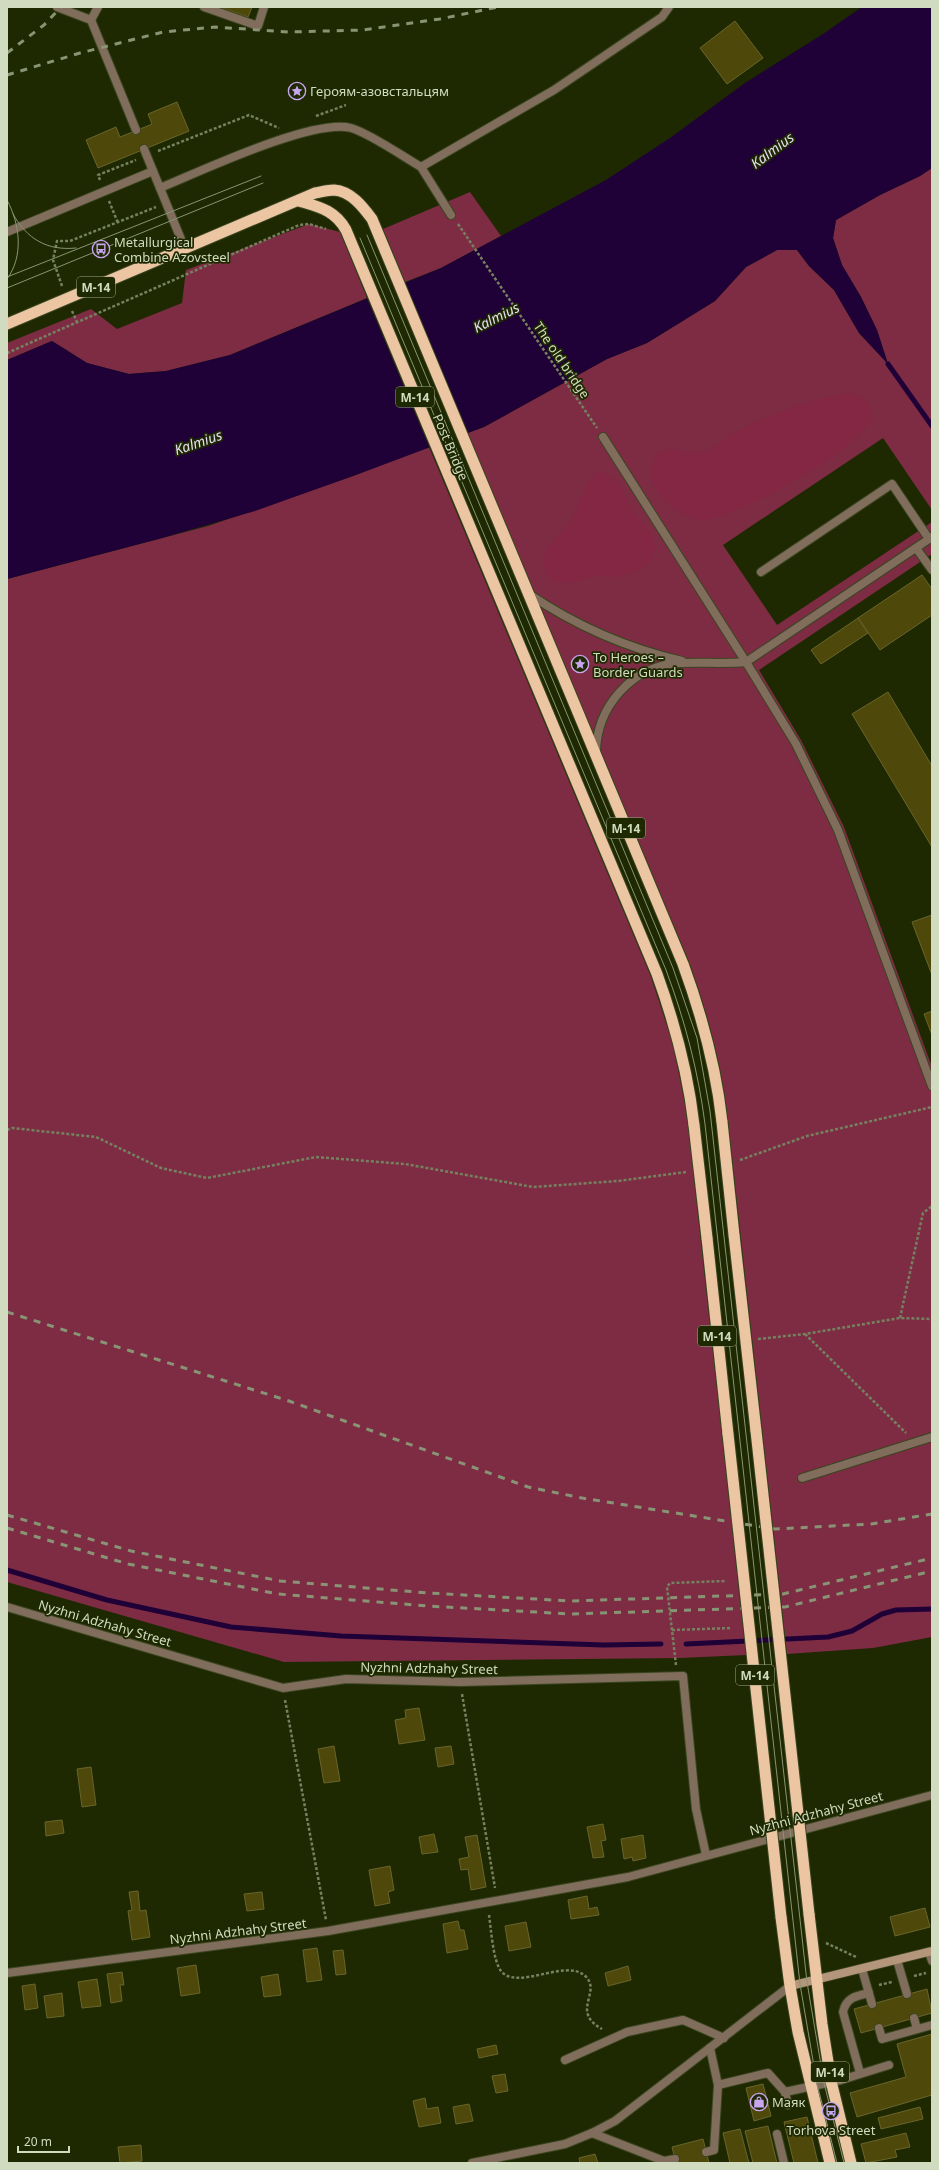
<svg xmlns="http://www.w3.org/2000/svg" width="939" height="2170" font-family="'Noto Sans',sans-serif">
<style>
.green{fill:#7d2c44}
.forest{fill:#832745}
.water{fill:#1f0037}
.pier{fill:#1e2902}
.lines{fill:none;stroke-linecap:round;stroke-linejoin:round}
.stream{stroke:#1f0037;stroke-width:5}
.building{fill:#4e490b;stroke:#69652b}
.service-casing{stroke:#3a4520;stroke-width:10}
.minor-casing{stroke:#3a4520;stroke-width:10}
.tertiary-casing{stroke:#3a4520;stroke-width:10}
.secondary-casing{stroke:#3a4520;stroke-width:10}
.trunk-casing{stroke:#3a4520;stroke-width:13}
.path{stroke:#768160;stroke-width:2.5;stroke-dasharray:3 2;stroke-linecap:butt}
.service{stroke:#806d5c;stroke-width:8}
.minor{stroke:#806d5c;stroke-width:8}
.tertiary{stroke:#806d5c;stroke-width:8}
.secondary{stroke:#b4967a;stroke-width:8}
.trunk{stroke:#ecc6a2;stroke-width:11}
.tram{stroke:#899474;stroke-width:1}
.rail{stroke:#899474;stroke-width:3;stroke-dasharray:7 7;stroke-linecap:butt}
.trunk-bridge-casing{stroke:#3a4520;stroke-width:13;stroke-linecap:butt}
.trunk-bridge{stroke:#ecc6a2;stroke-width:11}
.labels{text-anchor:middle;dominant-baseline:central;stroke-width:3.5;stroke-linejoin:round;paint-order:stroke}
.shield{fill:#1e2902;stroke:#9ba686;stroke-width:1}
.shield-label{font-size:12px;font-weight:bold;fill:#d0dbbf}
.poi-label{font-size:13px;fill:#d0dbbf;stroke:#1e2902;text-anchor:start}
.street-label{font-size:13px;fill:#d0dbbf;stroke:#1e2902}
.water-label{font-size:14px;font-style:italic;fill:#e6ddf3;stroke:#1e2902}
</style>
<rect width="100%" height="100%" fill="#1e2902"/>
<g class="green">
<path d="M932 168V510L883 438 723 545 777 625 932 522V554L759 670 801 740 844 827 932 1067V1637L873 1648 787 1654 728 1121C722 1066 708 1014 689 962L467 433 484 427 607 359 647 343 715 301 746 267 777 250H797L809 266 834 290 859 333 888 364 877 330 861 297 842 265 833 238 836 220 880 195 920 176Z"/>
<polygon points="470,192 501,236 441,268 405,282 383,229"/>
<polygon points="309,224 340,232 367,298 230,355 166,371 129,374 87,363 52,341 7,360 7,343 91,309 117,329 182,303 186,270"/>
<polygon points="429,447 651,977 673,1044 687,1114 746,1655 680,1658 284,1662 7,1582 7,579 208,526 353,476"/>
</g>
<g class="forest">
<path d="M853 393C863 397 872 402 872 414 871 445 732 521 701 520 685 519 666 503 657 490 653 486 652 479 649 473 652 466 653 457 660 452 670 445 690 456 705 452 718 447 726 436 738 431 773 413 814 397 853 393Z"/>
<path d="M598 472C624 475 621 497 635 515 643 523 653 533 655 545 658 564 633 575 618 577 611 578 604 575 597 576 583 578 568 586 555 581 547 578 542 566 544 558 547 544 563 533 570 521 582 505 581 485 598 472Z"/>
</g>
<polygon class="water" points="862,7 932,7 932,168 920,176 880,195 836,220 833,238 842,265 861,297 877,330 888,364 859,333 834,290 809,266 797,250 777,250 746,267 715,301 647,343 607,359 484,427 353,476 255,511 162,538 7,579 7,360 52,341 87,363 129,374 166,371 230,355 441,268 606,180 670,138 745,83 823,34"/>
<polygon class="pier" points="404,280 468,435 430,449 366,296"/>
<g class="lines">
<g class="stream">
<polyline points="888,364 932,426"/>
<polyline points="7,1570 107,1600 231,1627 341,1636 604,1645 661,1644"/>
<polyline points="686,1644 828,1637 852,1631 882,1614 896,1610 932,1609"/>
</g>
</g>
<g class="building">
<polygon points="219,7 252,7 248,17"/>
<polygon points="735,21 763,58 727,84 700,48"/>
<polygon points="177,102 189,131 98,168 86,140 116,127 120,137 145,127 152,124 148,114"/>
<polygon points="922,575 932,589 932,615 880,650 858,618"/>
<polygon points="858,618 868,633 821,664 811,650"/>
<polygon points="888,692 932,766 932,847 852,714"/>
<polygon points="932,915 932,975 912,922"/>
<polygon points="932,1011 932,1035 924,1014"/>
<polygon points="419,1708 425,1740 399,1744 395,1720 406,1718 405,1710"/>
<polygon points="334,1746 340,1781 324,1783 318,1749"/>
<polygon points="451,1746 454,1764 438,1767 435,1748"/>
<polygon points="91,1767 96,1805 82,1807 77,1769"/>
<polygon points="62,1820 64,1833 46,1836 45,1822"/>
<polygon points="603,1824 606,1840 601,1841 604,1857 593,1858 587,1827"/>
<polygon points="434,1834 438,1852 422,1854 419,1837"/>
<polygon points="477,1835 486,1887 471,1890 468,1869 461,1870 459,1859 469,1857 465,1837"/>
<polygon points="643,1835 646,1858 633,1861 632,1857 624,1859 621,1839"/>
<polygon points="390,1866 394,1890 388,1892 390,1903 375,1906 369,1870"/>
<polygon points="138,1891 140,1911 146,1910 150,1937 132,1940 128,1911 132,1910 129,1892"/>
<polygon points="262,1892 264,1909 247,1911 244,1894"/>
<polygon points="587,1896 589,1909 597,1907 599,1915 571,1919 568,1900"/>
<polygon points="925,1908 930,1927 895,1936 890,1917"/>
<polygon points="458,1921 460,1930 464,1930 468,1949 447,1953 443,1924"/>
<polygon points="526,1922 531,1947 509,1951 505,1926"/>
<polygon points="317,1948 322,1980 307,1982 303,1950"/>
<polygon points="343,1950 346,1974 336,1975 333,1951"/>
<polygon points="196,1965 200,1993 181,1996 177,1968"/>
<polygon points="628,1966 631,1980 608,1986 605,1973"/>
<polygon points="122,1972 124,1985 120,1985 122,2001 111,2003 107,1974"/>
<polygon points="278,1974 281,1995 264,1997 261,1977"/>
<polygon points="97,1979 101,2006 82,2008 78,1982"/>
<polygon points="35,1984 38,2008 25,2010 22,1986"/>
<polygon points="927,1989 932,2013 861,2033 854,2009"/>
<polygon points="62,1993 64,2016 47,2018 44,1996"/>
<polygon points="932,2034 932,2095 857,2117 850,2093 906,2077 897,2044"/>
<polygon points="496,2045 498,2054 479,2058 477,2049"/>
<polygon points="505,2074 508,2091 496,2093 492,2076"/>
<polygon points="763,2084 771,2116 754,2121 746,2088"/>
<polygon points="425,2098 427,2109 438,2107 441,2123 419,2127 413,2101"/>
<polygon points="469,2104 473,2121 456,2124 453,2107"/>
<polygon points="920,2107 923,2119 881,2129 878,2118"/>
<polygon points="807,2117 818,2163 794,2163 784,2122"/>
<polygon points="768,2126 777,2163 753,2163 745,2131"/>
<polygon points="740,2129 749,2163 730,2163 723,2133"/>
<polygon points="906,2133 910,2147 895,2150 897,2157 866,2163 861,2144"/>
<polygon points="703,2139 709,2163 676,2163 672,2147"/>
<polygon points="141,2145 142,2161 120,2163 118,2147"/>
<polygon points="595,2154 598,2163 580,2163 579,2158"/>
</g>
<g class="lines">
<defs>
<g id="service">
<polyline points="57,7 91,20 136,130"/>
<polyline points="204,7 258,26 264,7"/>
<polyline points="91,20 98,7"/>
<polyline points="144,149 185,249"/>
<path d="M160 188C199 172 313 118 351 128 371 134 402 156 421 167L554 90 662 17 669 7"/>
<polyline points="7,232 153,171"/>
<polyline points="916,548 932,570"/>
<polyline points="761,572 892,484 929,539"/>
<polyline points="802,1478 932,1437"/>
<polyline points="929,1952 932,1961"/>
<polyline points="897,1960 907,1994"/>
<polyline points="862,1969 872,2004"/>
<polyline points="914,2018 917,2029"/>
<polyline points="879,2028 882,2039 932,2025"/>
<polyline points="565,2060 627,2032 683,2020 724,2038"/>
<path d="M860 2073 843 2012C846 1998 855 1996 869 1993"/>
<polyline points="718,2085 768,2073 785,2092 841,2080 889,2065"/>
<polyline points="785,2092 788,2105"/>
<polyline points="592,2133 664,2161 675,2159"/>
<polyline points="777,2134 784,2163"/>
<polyline points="706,2152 714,2150 718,2085 710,2048"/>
</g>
<g id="minor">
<polyline points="421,167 451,215"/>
<polyline points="603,437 746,662 796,744 838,830 932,1086"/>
<path d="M529 594C576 626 627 648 682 661"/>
<path d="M596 752C597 706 632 666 679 663 702 662 723 664 746 662L932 537"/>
<polyline points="7,1607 283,1688 346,1679 460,1682 683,1676 696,1809 706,1855"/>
<polyline points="7,1973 328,1931 628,1877 932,1795"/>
</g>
<polyline id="tertiary" points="472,2163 565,2144 592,2133 615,2121 790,1986"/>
<polyline id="secondary" points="790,1986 932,1951"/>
<g id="trunk">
<path d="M299 201C319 207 335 210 346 230L657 974C675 1024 688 1072 694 1125"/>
<path d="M7 324 315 193C321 192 328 190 334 190 351 191 363 207 372 219L683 964C702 1016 716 1067 722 1122"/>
<polyline points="734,1235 756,1431"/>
<polyline points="707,1238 728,1434"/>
<polyline points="809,1914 822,2024 831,2081 851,2163"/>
<polyline points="781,1917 790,1986 798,2032 830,2163"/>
</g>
</defs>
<use href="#service" class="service-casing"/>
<use href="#minor" class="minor-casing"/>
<use href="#tertiary" class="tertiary-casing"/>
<use href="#secondary" class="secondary-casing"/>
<use href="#trunk" class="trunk-casing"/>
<g class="path">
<polyline points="316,116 346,105"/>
<polyline points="158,151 249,115 279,128"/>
<polyline points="100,180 98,175 136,160"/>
<polyline points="109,201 118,223"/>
<polyline points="458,224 597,428"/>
<polyline points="62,286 53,260 57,241 70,241 156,207"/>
<polyline points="72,311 77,322"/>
<polyline points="7,353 299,225 309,224 326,229"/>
<polyline points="7,1130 12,1128 96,1137 161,1168 207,1178 316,1157 405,1164 533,1187 618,1181 686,1172"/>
<polyline points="740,1160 807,1136 932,1107"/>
<polyline points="900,1318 923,1213 932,1206"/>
<polyline points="805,1334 906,1433"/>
<polyline points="758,1339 805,1334 900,1318 932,1319"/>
<polyline points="672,1630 732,1628"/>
<polyline points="676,1665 667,1587 670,1583 726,1581"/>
<polyline points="462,1694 495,1888"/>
<polyline points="285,1700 326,1920"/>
<path d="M489 1915C491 1928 493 1961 501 1971 517 1991 564 1959 584 1975 604 1991 569 2011 602 2029"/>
<polyline points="826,1943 856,1957"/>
<polyline points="914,1976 926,1973"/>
<polyline points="879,1985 892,1982"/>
</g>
<use href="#service" class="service"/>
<use href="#minor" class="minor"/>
<use href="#tertiary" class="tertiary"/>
<use href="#secondary" class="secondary"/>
<use href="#trunk" class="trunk"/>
<g class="tram">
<path d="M7 200C20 224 24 256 7 279"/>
<path d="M13 214C27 239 47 251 76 248"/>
<polyline points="367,235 673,968 697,1038 710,1111 807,1982 824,2083 844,2163"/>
<path d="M360 238 666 970C685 1021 698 1070 705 1124L800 1984 817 2084 837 2163"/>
<polyline points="7,277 261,176"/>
<polyline points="7,288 263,183"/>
</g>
<g class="rail">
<polyline points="7,53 44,25 61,7"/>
<polyline points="7,75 80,53 163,32 215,27 289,32 363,30 440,19 498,7"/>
<polyline points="7,1312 289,1401 528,1487 582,1498 775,1529 871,1524 932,1514"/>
<polyline points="7,1515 131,1551 280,1581 429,1593 571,1601 783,1594 932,1558"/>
<polyline points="7,1528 128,1564 278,1594 428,1606 571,1614 785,1607 932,1571"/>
</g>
<defs>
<g id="trunk-bridge">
<polyline points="722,1122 734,1235"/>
<polyline points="694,1125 707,1238"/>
<polyline points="756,1431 809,1914"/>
<polyline points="728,1434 781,1917"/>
</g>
</defs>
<use href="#trunk-bridge" class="trunk-bridge-casing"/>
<use href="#trunk-bridge" class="trunk-bridge"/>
</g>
<defs>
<symbol id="sight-ring" viewBox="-11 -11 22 22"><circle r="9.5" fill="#1e2902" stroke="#c7a6ef" stroke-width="1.5"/><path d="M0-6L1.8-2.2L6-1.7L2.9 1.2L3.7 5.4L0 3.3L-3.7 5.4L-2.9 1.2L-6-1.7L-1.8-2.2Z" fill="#c7a6ef"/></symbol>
<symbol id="bus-ring" viewBox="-11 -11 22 22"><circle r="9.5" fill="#1e2902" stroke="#c7a6ef" stroke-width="1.5"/><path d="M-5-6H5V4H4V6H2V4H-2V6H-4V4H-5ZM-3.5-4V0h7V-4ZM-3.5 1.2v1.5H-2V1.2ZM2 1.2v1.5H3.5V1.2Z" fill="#c7a6ef"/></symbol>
<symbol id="shop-ring" viewBox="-11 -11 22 22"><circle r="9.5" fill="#1e2902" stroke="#c7a6ef" stroke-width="1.5"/><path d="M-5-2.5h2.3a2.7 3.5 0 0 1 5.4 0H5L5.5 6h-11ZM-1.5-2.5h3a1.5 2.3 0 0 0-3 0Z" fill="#c7a6ef"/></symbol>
</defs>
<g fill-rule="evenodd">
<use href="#sight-ring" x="287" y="81" width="20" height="20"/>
<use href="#bus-ring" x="91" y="239" width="20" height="20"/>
<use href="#sight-ring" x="570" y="654" width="20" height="20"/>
<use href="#shop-ring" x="749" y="2092" width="20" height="20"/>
<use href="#bus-ring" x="821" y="2101" width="20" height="20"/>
</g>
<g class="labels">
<g class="shield">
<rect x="77" y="277" width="38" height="20" rx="3"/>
<rect x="396" y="387" width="38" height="20" rx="3"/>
<rect x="607" y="818" width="38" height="20" rx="3"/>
<rect x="698" y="1326" width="38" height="20" rx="3"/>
<rect x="736" y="1665" width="38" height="20" rx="3"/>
<rect x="811" y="2062" width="38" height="20" rx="3"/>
</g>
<g class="shield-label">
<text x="96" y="287">М-14</text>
<text x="415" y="397">М-14</text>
<text x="626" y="828">М-14</text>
<text x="717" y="1336">М-14</text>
<text x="755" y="1675">М-14</text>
<text x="830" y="2072">М-14</text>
</g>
<g class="poi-label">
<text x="310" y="91">Героям-азовстальцям</text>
<text x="114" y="242">Metallurgical<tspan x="114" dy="15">Combine Azovsteel</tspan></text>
<text x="593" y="657">To Heroes –<tspan x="593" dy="15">Border Guards</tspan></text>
<text x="772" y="2102">Маяк</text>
<text x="831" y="2130" text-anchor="middle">Torhova Street</text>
</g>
<g class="street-label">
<text transform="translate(562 360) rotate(56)">The old bridge</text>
<text transform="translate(451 447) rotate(67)">Post Bridge</text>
<text transform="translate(105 1623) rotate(16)">Nyzhni Adzhahy Street</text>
<text transform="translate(429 1668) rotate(1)">Nyzhni Adzhahy Street</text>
<text transform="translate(816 1813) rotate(-15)">Nyzhni Adzhahy Street</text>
<text transform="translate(238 1931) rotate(-7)">Nyzhni Adzhahy Street</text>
</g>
<g class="water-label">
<text transform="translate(772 150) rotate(-37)">Kalmius</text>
<text transform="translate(496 317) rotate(-27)">Kalmius</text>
<text transform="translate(198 442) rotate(-19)">Kalmius</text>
</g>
</g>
<rect width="939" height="2170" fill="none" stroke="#d0dbbf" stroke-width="16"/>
<path d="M18 2146v6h51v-6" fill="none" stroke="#d0dbbf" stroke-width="2"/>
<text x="24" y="2146" font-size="12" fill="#d0dbbf" stroke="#1e2902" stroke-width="3" paint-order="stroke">20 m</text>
</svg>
